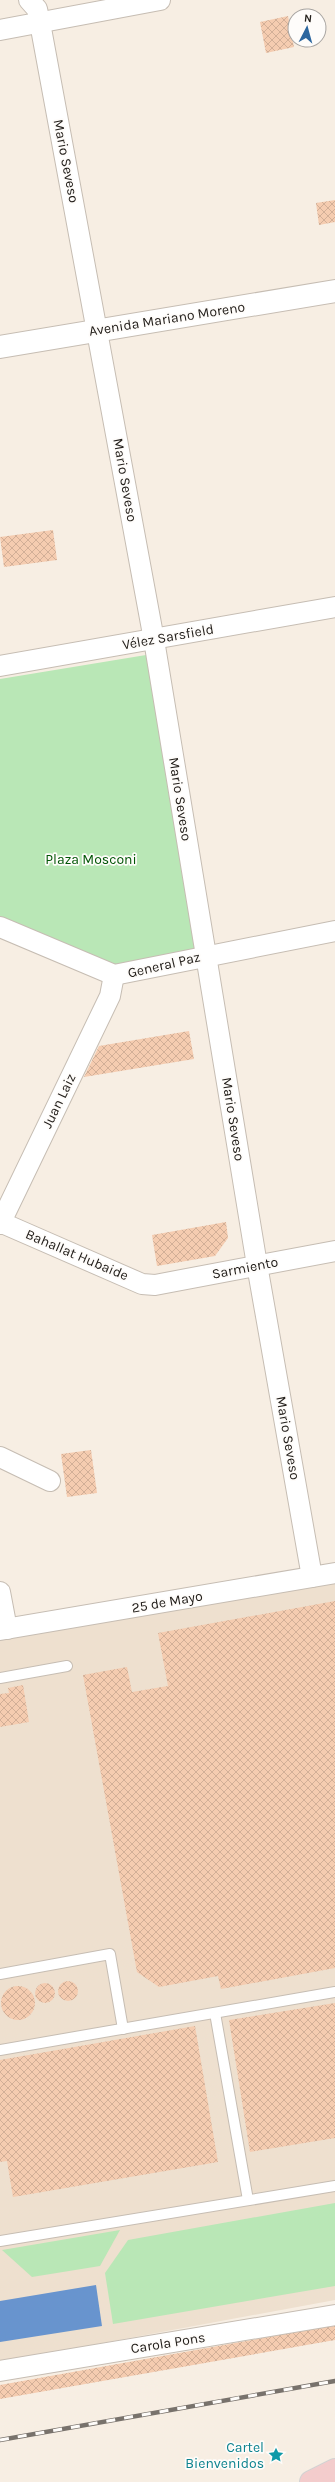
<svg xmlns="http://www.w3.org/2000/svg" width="335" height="2482" font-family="Karla,sans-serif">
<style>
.built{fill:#eee0cf}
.green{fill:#b9e7b6}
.water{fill:#6894ce}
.building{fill:url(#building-cross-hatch)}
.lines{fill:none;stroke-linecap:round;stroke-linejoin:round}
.service-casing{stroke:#c6bdb3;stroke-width:12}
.minor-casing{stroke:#c6bdb3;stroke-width:22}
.secondary-casing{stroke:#c6bdb3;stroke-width:24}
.trunk-casing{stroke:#d3d2d2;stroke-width:24}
.service{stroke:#fff;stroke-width:10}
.minor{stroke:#fff;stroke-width:20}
.secondary{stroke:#fff;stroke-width:22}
.trunk{stroke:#f3cccc;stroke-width:22}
.rail-casing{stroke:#78726c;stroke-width:4.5}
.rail{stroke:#fefcfa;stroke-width:3;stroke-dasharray:9;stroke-linecap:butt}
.labels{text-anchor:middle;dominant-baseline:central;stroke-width:3.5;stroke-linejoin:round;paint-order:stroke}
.street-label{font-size:14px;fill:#24201c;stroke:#fefcfa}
.park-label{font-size:14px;fill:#005505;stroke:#fefcfa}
.culture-label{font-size:14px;fill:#0d838f;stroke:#fefcfa;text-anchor:end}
</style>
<defs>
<pattern id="building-cross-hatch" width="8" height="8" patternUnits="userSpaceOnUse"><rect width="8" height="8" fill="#f5ccb0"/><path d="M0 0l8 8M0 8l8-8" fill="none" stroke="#d2af97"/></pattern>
</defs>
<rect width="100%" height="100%" fill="#f7eee3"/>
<polygon class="built" points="335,1581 335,2300 0,2362 0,1639"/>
<g class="green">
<polygon points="146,655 200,949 113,969 0,918 0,679"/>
<polygon points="335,2203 335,2286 113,2324 105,2273 128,2240"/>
<polygon points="120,2230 100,2266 32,2277 2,2250"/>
</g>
<polygon class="water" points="96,2285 102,2326 0,2342 0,2301"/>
<g class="building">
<polygon points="288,16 294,47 266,53 260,22"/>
<polygon points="335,200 335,222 319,225 316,203"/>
<polygon points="53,530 57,560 4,567 0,537"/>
<polygon points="189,1031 194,1059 84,1077 99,1046"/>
<polygon points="226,1222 228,1238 215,1256 157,1266 152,1235"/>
<polygon points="91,1450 97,1493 67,1497 61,1454"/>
<polygon points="335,1601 335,1968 221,1989 218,1976 159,1987 137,1972 83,1675 127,1667 132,1692 168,1686 158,1633"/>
<polygon points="23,1685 29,1722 0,1727 0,1694 9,1693 8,1688"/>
<circle cx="68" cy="1991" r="10"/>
<circle cx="45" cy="1993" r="10"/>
<circle cx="18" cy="2003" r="17"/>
<polygon points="335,2003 335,2138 250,2152 229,2020"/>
<polygon points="195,2026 218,2162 13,2197 7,2161 0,2162 0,2060"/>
<polygon points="335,2325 335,2340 0,2399 0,2385"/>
</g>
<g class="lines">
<defs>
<g id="service">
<polyline points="0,1678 67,1666"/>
<polyline points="0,1974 110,1954 123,2029"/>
<polyline points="215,2013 248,2200"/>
<polyline points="0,2050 335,1992"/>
<polyline points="0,2241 335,2186"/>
</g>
<g id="minor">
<polyline points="29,0 37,9 40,23 154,640 257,1265 312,1577"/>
<polyline points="0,30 160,0"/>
<polyline points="0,666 335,607"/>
<polyline points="0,927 114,975 335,931"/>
<polyline points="0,1222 142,1284 155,1285 335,1251"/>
<polyline points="0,1224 110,996 114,975"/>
<polyline points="0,1457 50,1481"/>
<polyline points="0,1592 7,1629"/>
<polyline points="0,1630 335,1573"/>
<polyline points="0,2371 335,2315"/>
</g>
<polyline id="secondary" points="0,347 335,291"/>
<polyline id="trunk" points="311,2482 335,2470"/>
</defs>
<use href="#service" class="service-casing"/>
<use href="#minor" class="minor-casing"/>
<use href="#secondary" class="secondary-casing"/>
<use href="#trunk" class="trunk-casing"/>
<use href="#service" class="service"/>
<use href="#minor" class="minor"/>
<use href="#secondary" class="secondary"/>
<use href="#trunk" class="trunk"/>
<defs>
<polyline id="rail" points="0,2440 335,2381"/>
</defs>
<use href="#rail" class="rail-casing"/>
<use href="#rail" class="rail"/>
</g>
<defs>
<symbol id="sight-bare" viewBox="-9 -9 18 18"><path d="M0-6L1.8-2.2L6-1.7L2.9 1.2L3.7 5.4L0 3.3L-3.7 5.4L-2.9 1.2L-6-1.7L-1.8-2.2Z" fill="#0f9aa8" stroke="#fefcfa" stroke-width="2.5" paint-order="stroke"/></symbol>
</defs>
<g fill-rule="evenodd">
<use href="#sight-bare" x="265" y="2444" width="22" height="22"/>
</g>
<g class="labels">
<g class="street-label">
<text transform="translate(66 161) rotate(79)">Mario Seveso</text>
<text transform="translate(167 319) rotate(-9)">Avenida Mariano Moreno</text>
<text transform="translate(125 480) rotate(80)">Mario Seveso</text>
<text transform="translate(168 637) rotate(-10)">Vélez Sarsfield</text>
<text transform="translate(180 799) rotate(81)">Mario Seveso</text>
<text transform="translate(164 965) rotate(-13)">General Paz</text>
<text transform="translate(59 1101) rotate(-64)">Juan Laiz</text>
<text transform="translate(233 1119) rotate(81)">Mario Seveso</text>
<text transform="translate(77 1255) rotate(23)">Bahallat Hubaide</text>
<text transform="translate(245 1268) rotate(-11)">Sarmiento</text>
<text transform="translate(288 1438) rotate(80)">Mario Seveso</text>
<text transform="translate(167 1602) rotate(-10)">25 de Mayo</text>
<text transform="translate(168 2343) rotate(-9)">Carola Pons</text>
</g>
<g class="park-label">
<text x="91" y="859">Plaza Mosconi</text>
</g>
<g class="culture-label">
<text x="264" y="2447">Cartel<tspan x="264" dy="16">Bienvenidos</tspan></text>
</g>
</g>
<g transform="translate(307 28) rotate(6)"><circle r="19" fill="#fefcfa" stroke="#a7a4a1"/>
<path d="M0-3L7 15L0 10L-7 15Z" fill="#2c669e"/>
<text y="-6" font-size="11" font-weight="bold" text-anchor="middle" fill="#24201c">N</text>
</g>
</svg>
